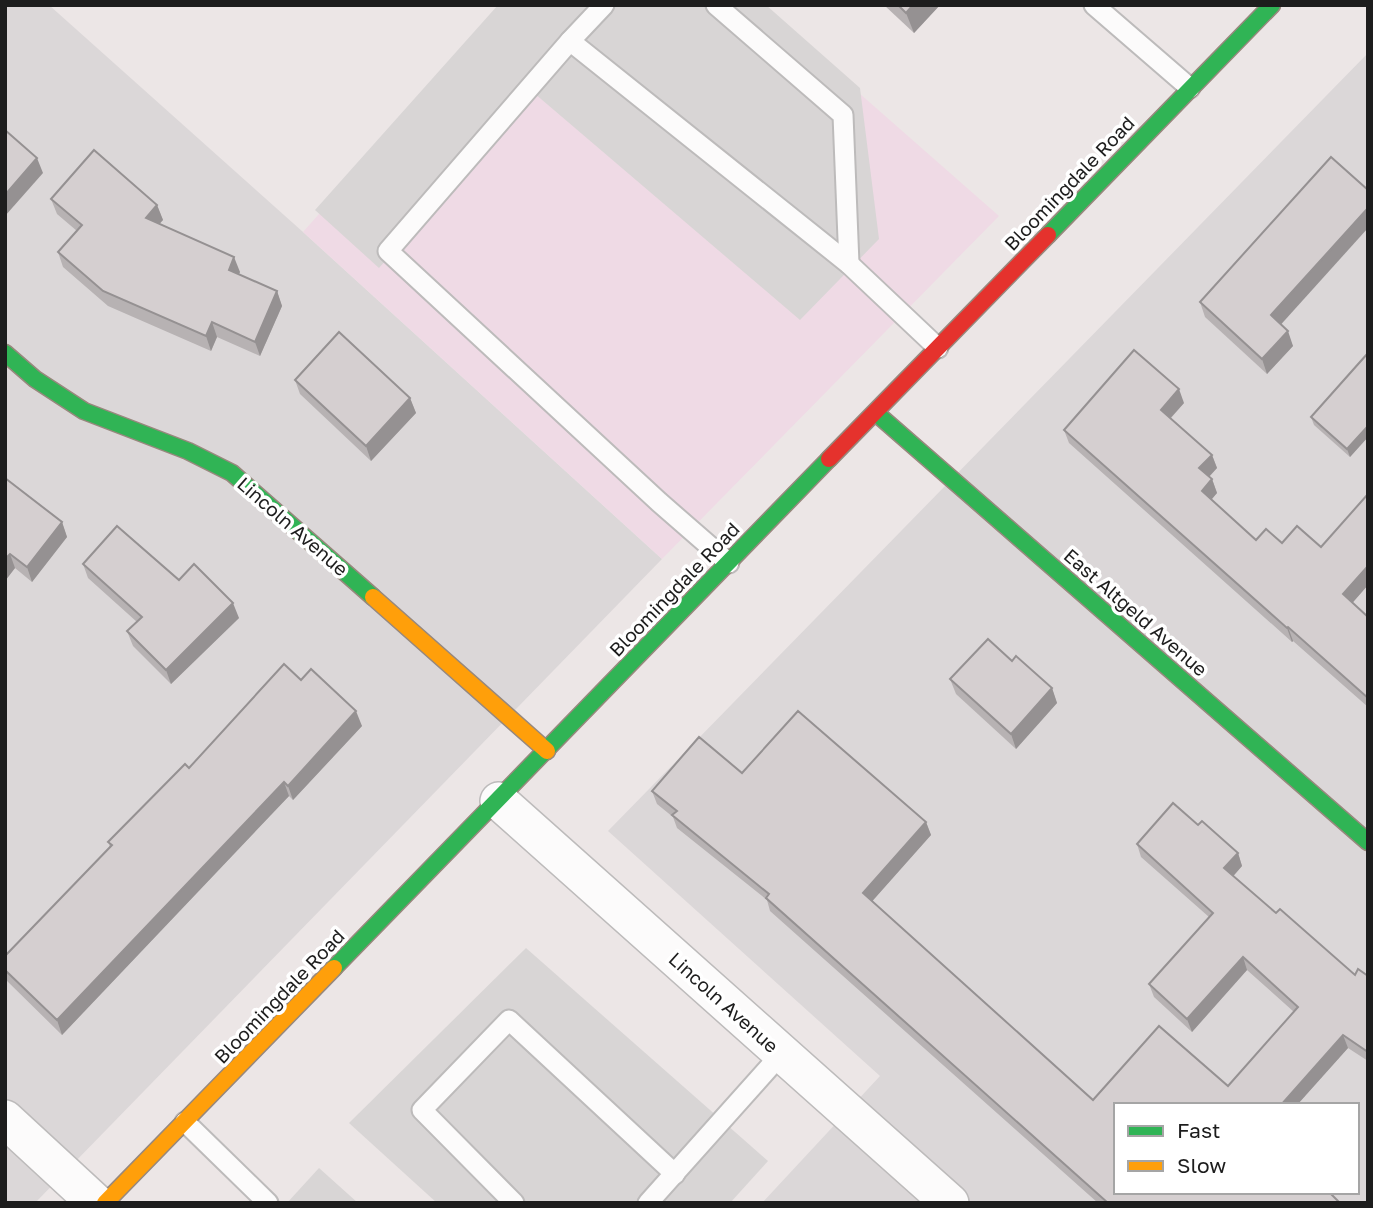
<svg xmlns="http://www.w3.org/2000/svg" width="1373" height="1208" font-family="'Golos Text',sans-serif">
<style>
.residential{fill:#dbd7d8;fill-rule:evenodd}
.commercial{fill:#efdae5}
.parking{fill:#d8d5d5}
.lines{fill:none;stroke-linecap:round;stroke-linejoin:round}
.lane-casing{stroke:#bdbbbb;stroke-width:23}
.street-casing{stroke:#bdbbbb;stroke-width:40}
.fast-casing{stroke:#97887d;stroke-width:19}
.slow-casing{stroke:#97887d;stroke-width:19}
.jam-casing{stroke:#97887d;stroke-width:19}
.lane{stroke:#fcfbfb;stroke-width:19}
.street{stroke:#fcfbfb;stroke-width:37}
.fast{stroke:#30b455;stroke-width:16}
.slow{stroke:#ff9f0a;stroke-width:16}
.jam{stroke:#e5322d;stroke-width:16}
.wall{fill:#b7b2b3}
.shaded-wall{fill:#959192}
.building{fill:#d5cfd0;stroke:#959192;stroke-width:2}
.labels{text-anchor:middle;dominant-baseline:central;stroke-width:7;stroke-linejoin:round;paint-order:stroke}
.street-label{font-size:19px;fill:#1d1d1d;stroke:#fff}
</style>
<rect width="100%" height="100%" fill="#ece6e6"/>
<g class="residential">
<polygon points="5,5 49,5 303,232 662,559 35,1203 5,1203"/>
<path d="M1368 53V1203H762L880 1076 608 831ZM1116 1105H1357V1192H1116Z"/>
</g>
<polygon class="commercial" points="505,5 759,5 999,216 662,559 303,232"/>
<g class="parking">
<polygon points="498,5 766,5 860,88 879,239 800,320 534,93 379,268 315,210"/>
<polygon points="526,948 768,1161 730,1203 437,1203 349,1123"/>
<polygon points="319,1168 358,1203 287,1203"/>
</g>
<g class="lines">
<defs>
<g id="lane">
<polyline points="716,5 843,115 849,264"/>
<polyline points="1094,5 1190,88"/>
<polyline points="570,41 604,5"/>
<polyline points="729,563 659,502 388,251 570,41 849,264 938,348"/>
<polyline points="185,1122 268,1203"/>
<polyline points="514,1203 422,1110 509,1020 675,1174"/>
<polyline points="648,1203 782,1053"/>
</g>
<g id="street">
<polyline points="499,801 950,1203"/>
<polyline points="5,1119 96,1203"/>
</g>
<g id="fast">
<polyline points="1048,235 1272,5"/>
<polyline points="5,353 35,379 84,411 188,451 232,473 373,597"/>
<polyline points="876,413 1368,842"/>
<polyline points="334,968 829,459"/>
</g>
<g id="slow">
<polyline points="373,597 547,751"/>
<polyline points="105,1203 334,968"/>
</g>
<polyline id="jam" points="829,459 1048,235"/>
</defs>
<use href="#lane" class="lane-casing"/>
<use href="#street" class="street-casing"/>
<use href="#fast" class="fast-casing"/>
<use href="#slow" class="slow-casing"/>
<use href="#jam" class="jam-casing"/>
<use href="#lane" class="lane"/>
<use href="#street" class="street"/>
<use href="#fast" class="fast"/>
<use href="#slow" class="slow"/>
<use href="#jam" class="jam"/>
</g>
<g class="wall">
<polygon points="884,5 940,5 914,33"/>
<polygon points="51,199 157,205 163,220 159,224 240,272 238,274 277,291 282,306 260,356 217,337 211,351 108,306 63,267 58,252 77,231 57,214"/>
<polygon points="1200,302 1281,325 1293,346 1267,374 1205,317"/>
<polygon points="1368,353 1368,437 1350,457 1314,425 1311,417"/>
<polygon points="295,380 410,398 416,413 371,461 300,394"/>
<polygon points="1184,403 1171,418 1212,455 1217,468 1209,477 1212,479 1217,493 1211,499 1256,540 1321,547 1368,585 1352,603 1368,617 1368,707 1293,641 1292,642 1069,443 1064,430"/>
<polygon points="5,478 62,522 67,537 32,582 15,568 5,581"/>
<polygon points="83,564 179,580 239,618 171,684 133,646 127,631 137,622 88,578"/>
<polygon points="1012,661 1052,688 1057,703 1016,749 956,694 950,679"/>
<polygon points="301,680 362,726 293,800 289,796 62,1035 5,979 5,956 110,847 108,842 189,768"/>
<polygon points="742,773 926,822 931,835 872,901 1093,1100 1228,1086 1294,1012 1247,970 1192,1032 1154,997 1149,984 1209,917 1141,857 1137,844 1198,825 1238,853 1242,866 1233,876 1276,913 1355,975 1368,976 1368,1061 1348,1048 1297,1105 1116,1105 1340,1203 1098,1203 770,911 767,900 677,828 673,817 657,804 652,791"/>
</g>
<g class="shaded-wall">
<polygon points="913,5 940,5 914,33 906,13"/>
<polygon points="37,158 43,173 5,216 5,195"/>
<polygon points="157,205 163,220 151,233 146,218"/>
<polygon points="1368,208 1368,228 1276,330 1271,315"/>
<polygon points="234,257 240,272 234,285 229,270"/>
<polygon points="277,291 282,306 260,356 255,342"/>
<polygon points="212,322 217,337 211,351 206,336"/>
<polygon points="1288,331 1293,346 1267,374 1262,359"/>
<polygon points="1179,389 1184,403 1166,423 1161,410"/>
<polygon points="410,398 416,413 371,461 366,446"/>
<polygon points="1368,426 1368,437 1350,457 1347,449"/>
<polygon points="1212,455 1217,468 1204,482 1199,468"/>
<polygon points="1212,479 1217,493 1207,505 1202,491"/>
<polygon points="62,522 67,537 32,582 27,567"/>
<polygon points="10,554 15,568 5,581 5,559"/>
<polygon points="1368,566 1368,585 1348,608 1343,594"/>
<polygon points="233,603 239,618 171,684 166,670"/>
<polygon points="1288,627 1293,641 1292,642 1287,628"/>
<polygon points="1052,688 1057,703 1016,749 1011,734"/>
<polygon points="356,711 362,726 293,800 288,786"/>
<polygon points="284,782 289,796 62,1035 57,1020"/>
<polygon points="926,822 931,835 868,906 863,893"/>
<polygon points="1238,853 1242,866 1229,881 1224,868"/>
<polygon points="1243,957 1247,970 1192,1032 1187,1019"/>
<polygon points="1343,1035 1348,1048 1297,1105 1281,1105"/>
</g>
<g class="building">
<polygon points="898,5 913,5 906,13"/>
<polygon points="5,130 37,158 5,195"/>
<polygon points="94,150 157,205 146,218 234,257 229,270 277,291 255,342 212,322 206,336 103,291 58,252 82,225 51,199"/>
<polygon points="1331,157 1368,190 1368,208 1271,315 1288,331 1262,359 1200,302"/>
<polygon points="339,332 410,398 366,446 295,380"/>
<polygon points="1134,350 1179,389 1161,410 1212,455 1199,468 1212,479 1202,491 1256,540 1266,529 1282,543 1297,526 1321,547 1368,494 1368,566 1343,594 1368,617 1368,698 1288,627 1287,628 1064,430"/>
<polygon points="1368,353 1368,426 1347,449 1311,417"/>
<polygon points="5,478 62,522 27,567 10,554 5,559"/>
<polygon points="117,526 179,580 194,564 233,603 166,670 127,631 142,617 83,564"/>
<polygon points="988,639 1012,661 1016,656 1052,688 1011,734 950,679"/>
<polygon points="284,664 301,680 311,669 356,711 288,786 284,782 57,1020 5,970 5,956 112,845 108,842 185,764 189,768"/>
<polygon points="798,711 926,822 863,893 1093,1100 1159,1026 1228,1086 1298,1007 1243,957 1187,1019 1149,984 1213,913 1137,844 1173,803 1198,825 1202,821 1238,853 1224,868 1276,913 1280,909 1355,975 1358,969 1368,976 1368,1052 1343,1035 1281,1105 1116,1105 1116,1192 1329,1192 1340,1203 1108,1203 766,898 769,894 672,815 677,811 652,791 699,737 742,773"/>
</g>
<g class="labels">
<g class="street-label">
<text transform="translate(1069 183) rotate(-46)">Bloomingdale Road</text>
<text transform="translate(293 526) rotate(41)">Lincoln Avenue</text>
<text transform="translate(674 589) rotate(-46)">Bloomingdale Road</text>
<text transform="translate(1136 612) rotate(41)">East Altgeld Avenue</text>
<text transform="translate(279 996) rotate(-46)">Bloomingdale Road</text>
<text transform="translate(724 1002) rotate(42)">Lincoln Avenue</text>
</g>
</g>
<rect width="1373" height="1208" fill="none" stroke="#1d1d1d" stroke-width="14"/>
<rect x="1114" y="1103" width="245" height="91" fill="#ffffff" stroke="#a5a5a5" stroke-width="2"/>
<rect x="1128" y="1126" width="35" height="10" fill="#30b455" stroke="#a5a5a5" stroke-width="2"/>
<text x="1177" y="1138" font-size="21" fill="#1d1d1d">Fast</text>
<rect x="1128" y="1161" width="35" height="10" fill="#ff9f0a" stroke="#a5a5a5" stroke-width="2"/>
<text x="1177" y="1173" font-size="21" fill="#1d1d1d">Slow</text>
</svg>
